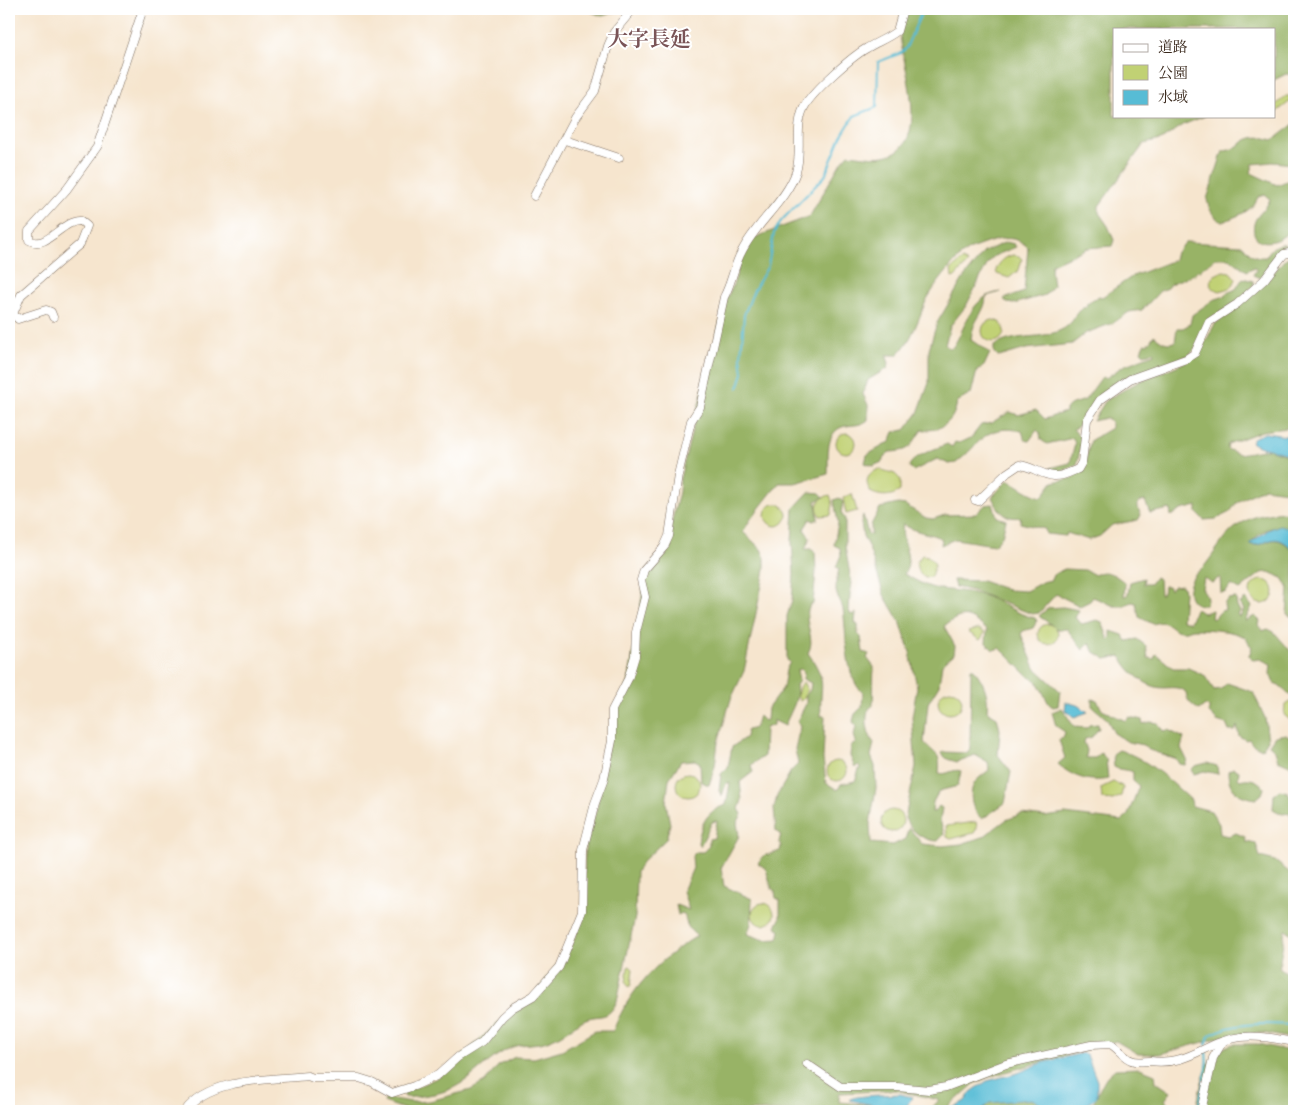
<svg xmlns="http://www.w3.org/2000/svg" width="1303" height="1120" font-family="'IM FELL French Canon','Noto Serif JP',serif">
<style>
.green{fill:#c1d174;stroke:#7e7e49}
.forest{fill:#98b366;stroke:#6a6e42;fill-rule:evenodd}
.water{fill:#57bcd5;stroke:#49737a}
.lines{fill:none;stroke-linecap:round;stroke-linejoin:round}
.stream{stroke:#57bcd5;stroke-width:2}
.minor-casing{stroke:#7c6b5c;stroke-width:9}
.minor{stroke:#fff;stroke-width:8}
.labels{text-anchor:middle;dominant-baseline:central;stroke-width:4;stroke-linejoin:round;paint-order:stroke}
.quarter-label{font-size:21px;font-weight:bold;fill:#7a5457;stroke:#fff}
</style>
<rect width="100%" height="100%" fill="#fff"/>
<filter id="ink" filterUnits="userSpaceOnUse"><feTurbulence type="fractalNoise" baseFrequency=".02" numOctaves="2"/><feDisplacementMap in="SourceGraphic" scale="10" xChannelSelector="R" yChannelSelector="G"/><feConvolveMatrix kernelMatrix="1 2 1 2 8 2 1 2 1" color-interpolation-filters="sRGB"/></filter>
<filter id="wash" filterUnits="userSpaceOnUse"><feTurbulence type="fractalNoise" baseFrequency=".0096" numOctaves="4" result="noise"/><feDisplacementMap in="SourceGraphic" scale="20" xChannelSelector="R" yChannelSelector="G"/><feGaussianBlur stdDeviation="1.12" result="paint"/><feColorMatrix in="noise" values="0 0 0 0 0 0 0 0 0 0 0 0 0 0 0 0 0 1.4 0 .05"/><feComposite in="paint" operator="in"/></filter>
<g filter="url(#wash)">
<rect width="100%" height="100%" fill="#f6e5ce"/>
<g class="green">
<polygon points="1286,96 1290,96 1292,100 1274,114 1274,106"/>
<path d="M1013 255 1019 256 1022 259 1019 270 1009 278 997 274 996 270C999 262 1005 257 1013 255Z"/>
<polygon points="962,260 968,263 955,277 952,278 951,270"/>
<polygon points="1223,271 1230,272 1236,279 1232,287 1220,291 1212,288 1210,282 1213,276"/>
<circle cx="993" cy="331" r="11"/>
<circle cx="846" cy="443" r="10"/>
<path d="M879 469 895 474 900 479V491C891 497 882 497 872 493 863 482 867 474 879 469Z"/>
<polygon points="852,494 857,511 846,514 843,498"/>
<path d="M830 495 833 504 831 515 820 516C814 504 819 498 830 495Z"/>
<circle cx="776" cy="515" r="11"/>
<polygon points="922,555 928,556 935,564 931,577 925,578 918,572 916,563"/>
<circle cx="1262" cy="592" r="12"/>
<circle cx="1048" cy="634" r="10"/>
<polygon points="979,629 985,633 980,640 968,632"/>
<polygon points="803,682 807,689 804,698 800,701 797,696 799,687"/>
<circle cx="950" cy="702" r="12"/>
<polygon points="1291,701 1294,701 1294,723 1284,715 1285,705"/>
<circle cx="837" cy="771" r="10"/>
<circle cx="688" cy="785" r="12"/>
<polygon points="1113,782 1121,785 1123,788 1121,796 1113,800 1102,799 1101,788"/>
<circle cx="892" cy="821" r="11"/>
<polygon points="976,822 977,828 974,833 951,839 947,837 946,826"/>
<circle cx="763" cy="914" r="11"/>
<polygon points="630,966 633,969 631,985 629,987 626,982 628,967"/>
</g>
<g class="forest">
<polygon points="584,9 627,9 602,16"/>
<path d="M909 9H1294V75L1286 74 1274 80V29H1114V116H1205L1185 124 1161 140 1144 144 1099 206V213L1108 226 1114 240 1112 246 1087 248 1052 264 1051 270 1053 286 1045 295 1014 304 1007 303 1004 299 1024 292 1028 248C1019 237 1006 237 993 241 986 243 978 246 971 249 960 252 932 289 926 301 918 320 912 341 897 355H886L889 363 888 368 868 380 863 394 868 405V420C859 427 852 424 842 427 824 434 829 460 828 474L795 483H779L750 520 743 532 761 549 765 558V570L744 671 731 699 718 742 715 766 709 785 701 782 700 763 695 760 681 761 669 779 666 803 670 824 666 839 642 862 636 872 635 917 617 1001C607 1024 597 1011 580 1022 568 1030 558 1038 544 1042 533 1045 521 1043 510 1048 478 1064 468 1090 428 1095 421 1096 413 1098 405 1097L403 1094 405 1092 439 1077 512 1010 531 1000 573 942 583 916 585 849 597 807 614 713 628 684 646 571 665 550 679 492 680 478 726 299 732 288 744 252 754 238 810 216 840 164 849 154C860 155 873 158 884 156 934 147 902 66 900 34 900 27 905 16 909 9Z"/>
<path d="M1294 124V164L1272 162 1253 164 1251 173 1277 185 1294 178C1294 190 1297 216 1293 225 1285 244 1249 251 1254 224 1256 214 1266 211 1270 199L1265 195 1258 197C1252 213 1237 215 1223 222 1214 219 1208 208 1207 199L1223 151C1244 150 1242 130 1273 140Z"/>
<path d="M1006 242 1014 244 1016 247 994 256 988 263 966 306 950 326 945 345 949 348 953 347C968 324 970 296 1001 292L986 296C986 313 972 319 971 340L990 353 984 366 977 371 971 394 957 402C954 422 942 431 922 430 909 447 913 451 889 452L882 462 873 466 865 463 867 455 890 442 894 432 905 430 918 413 929 383V349L937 323 963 279 984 252Z"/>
<path d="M1186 242 1243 245C1250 254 1254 258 1266 257 1270 249 1276 243 1285 244L1287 250 1273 260 1260 278 1253 275 1256 270 1254 267 1247 271 1229 258H1216L1194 274 1170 284 1167 288 1160 291 1142 310 1129 312 1113 323 1086 333 1072 344 1026 349 999 357 994 353V346C1016 333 1037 340 1059 331 1076 324 1074 311 1087 306V303L1099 296 1102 297 1133 276 1174 260 1176 252Z"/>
<path d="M1294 257V424L1287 428 1262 431 1228 444 1227 449 1239 454 1269 449 1294 458V492L1264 488 1237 502 1230 512 1216 519 1204 520 1197 513V506L1181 510 1171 516 1170 509 1150 513 1145 501 1139 502 1137 506 1141 515 1138 520 1112 525 1100 536 1089 540 1067 533 1066 536 1046 534 1045 529 1020 523 1021 517C1005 520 999 511 992 497L1008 480C1019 485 1030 495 1042 497L1053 482 1073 478 1084 466 1091 440 1111 428V421L1105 418 1093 421 1106 400 1138 382 1179 365 1199 354 1215 324 1266 281 1286 258Z"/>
<path d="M1243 278 1253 281 1254 285 1241 299 1211 319 1194 350 1189 355C1157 367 1129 376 1101 398 1090 407 1088 423 1073 429L1082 439 1077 465 1058 473 1049 471 1050 468 1070 463 1075 444 1073 438 1047 444 1041 440 1040 433 1037 430 1029 441 1025 440 1022 431C984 423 981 444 956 463L949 464 937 459 913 471 909 466C914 455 936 449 947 444L952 447 955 442 959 443 971 438 981 425 991 423 1010 412 1018 415 1036 410 1045 419 1065 412C1069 402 1075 404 1085 400L1102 377 1106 378 1123 366 1154 354 1153 352 1144 354 1141 351 1144 344 1149 343 1154 335C1161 341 1166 345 1175 342L1177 328H1183L1190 324 1192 315 1213 300 1225 296V294L1236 289Z"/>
<path d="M809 492 820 493 824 497 816 501 818 519 814 521 810 519 804 529 810 538 805 549H811L815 552 816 571 813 604H810C809 608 807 613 807 617 807 628 815 641 808 653 829 683 819 684 821 716H825L823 759 826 783 838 790 841 784 855 781 860 767 858 765 855 768 850 756 851 746 856 743 854 735 856 727 853 721 855 714 862 707 863 693C844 677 847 632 843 609 842 603 837 598 836 591 836 584 837 576 839 569L836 567 841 555 840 548 834 545 838 523 834 500 839 498 843 502 841 513 845 519V546L851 581 849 611 851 615 856 613 855 623 858 625V634L861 637 863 652 869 654 867 658 874 667C873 679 874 690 873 703 873 708 872 705 869 709 864 718 868 736 874 743L871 756 875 766 876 788 870 824 871 843 893 845 905 839 909 828 922 844 942 846 961 844 983 837 1006 820 1022 814 1045 817 1065 814 1121 821 1128 815 1139 786 1133 781V772C1127 769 1121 771 1114 767L1113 754 1119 750C1147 758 1170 781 1191 800L1192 806 1211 811 1219 824 1220 834 1228 836 1236 833 1245 837 1246 842 1256 844 1260 857 1275 861 1294 876V935L1285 930 1279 967 1294 978V1039L1263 1033 1229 1035 1160 1054H1138L1116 1041 988 1077 974 1084 944 1111H929L939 1100 896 1090 839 1093V1102L880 1106 894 1111H409L384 1102 386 1098 412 1102 430 1101 471 1090 485 1082 498 1066 515 1057 534 1058 562 1050 595 1031H613C629 990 659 959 697 936 690 931 685 924 685 915L682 913 678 915 676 905 689 910 683 891 693 868 692 856 696 852H703L709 846V839L714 838 717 821 712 822 700 846 698 843C701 824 706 811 726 805L730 783H726L722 796 719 791 721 774 728 767 732 747 746 737 747 730C758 729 756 723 759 716L764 721 767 720 768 708 783 688 786 670 790 662 787 660V616L792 600 794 574 792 542 794 508ZM800 669 804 672 803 679 811 683 810 690 806 695V704L797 721 800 727 795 749 798 764 791 771 777 796 774 808 776 831 781 834 779 842 781 846 780 851 763 856 758 863 766 869 772 889 775 891 776 898 780 900V919L776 926 780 931 778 939 765 940 747 934 751 924 752 899 724 886 721 868 739 836 737 823 742 814 739 809 742 800 740 782 753 772 751 765 764 756 765 728 773 725V720L785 726C789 712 800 701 796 685L799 681 797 670Z"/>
<path d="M898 504 905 505 926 518 933 519 945 515 976 514 985 505 993 504 997 517 1006 520 1002 536 994 545 955 539 941 545 942 539C930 532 917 534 903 524 899 541 915 559 904 574 915 580 928 588 940 589 954 591 968 591 982 595 1001 601 1017 615 1035 618L1037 621 1033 628 1023 631 1021 634 1035 668 1060 691 1058 706 1053 707 1049 704 1037 681 1029 677 1000 648 993 650 986 643 987 630C969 615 964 611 944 626L955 646 954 654 942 664 939 685 928 703 924 742C936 757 941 751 939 773 947 776 953 768 961 771L958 786 939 791 933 802 932 812H934L939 806 942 808 940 820 944 834 938 841C924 841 910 831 905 818L916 766 912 717 917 687 910 652 901 624 884 595 869 548 863 536 861 523 863 515 868 534 871 535V525L880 508Z"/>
<path d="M1283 512 1294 515V531C1275 523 1263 528 1250 544 1266 550 1271 527 1294 551V618L1287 614 1289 589 1282 578 1269 572 1261 573 1240 590 1231 585 1226 592 1221 593 1220 577 1212 583 1204 578 1202 588C1206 595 1209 597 1205 605 1186 606 1185 587 1195 575 1198 571 1203 568 1206 564 1217 550 1226 532 1242 523 1254 515 1269 514 1283 512Z"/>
<path d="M1064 569 1085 570 1095 575C1105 568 1116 575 1125 583L1124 597 1128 594 1130 582 1144 578 1143 584H1150L1155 577 1159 579 1160 595 1163 593 1164 586H1168L1170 590 1173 586 1182 585 1184 591 1182 620 1190 622 1195 609 1203 613 1212 610 1211 618 1214 619 1221 611 1225 610 1224 604 1228 599 1236 598 1237 607 1240 611 1238 616 1240 617 1244 610 1240 604 1245 599 1252 606 1245 621 1255 616 1260 621 1259 625 1262 631 1268 629 1274 632 1294 655V698L1279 685 1274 683 1270 674 1271 664 1260 659 1253 660 1249 656 1252 647C1248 644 1249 641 1246 638 1236 630 1205 629 1193 629 1189 630 1184 632 1181 631 1169 630 1169 618 1153 624L1139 617 1136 603 1132 602 1122 606H1114L1093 597 1090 601 1080 606 1056 594 1039 613 1032 614 974 591 955 587 953 580 982 581 1008 590 1026 591 1042 582 1051 580 1053 575Z"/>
<path d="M1063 607 1079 610 1075 618 1082 624 1097 620 1102 622 1109 640 1111 638V631L1123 635 1127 641 1137 639 1146 646 1148 658 1154 659 1156 654 1173 668H1188L1204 675 1214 690 1221 689 1227 683 1253 692 1265 718 1268 740 1262 749 1252 744 1249 739 1246 740 1239 736 1237 726 1235 731H1229L1226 724 1217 721 1209 713V707L1205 705 1199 710C1191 704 1187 702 1186 692 1176 684 1167 690 1156 687 1142 684 1126 668 1121 656L1106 659 1093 651 1090 643 1083 650 1067 629H1057L1039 616 1048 608Z"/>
<path d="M971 669H974C984 683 989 694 987 711L997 717 1000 730 998 755 1011 772 1005 803 982 819C971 810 966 789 979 778 982 775 986 773 989 770L988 762 975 755 957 762 947 759 942 754 943 752 968 753 970 748Z"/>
<polygon points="1092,699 1097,700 1102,710 1126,721 1129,717 1142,720 1143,724 1150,722 1158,723 1163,731 1168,730 1184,738 1181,748 1187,760 1185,765 1179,764 1176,759 1149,750 1143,745 1128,742 1114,733 1107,719 1092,706"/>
<path d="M1062 708 1074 727 1087 728 1089 725 1098 724 1099 728 1092 737 1085 739 1084 742 1087 750 1086 758H1095L1101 753 1106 759 1108 779C1090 783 1072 777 1058 764L1065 758 1059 740 1063 738 1065 732 1056 726 1052 712Z"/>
<polygon points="1286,734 1294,740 1294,767 1278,760 1275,750 1269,745 1275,736"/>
<polygon points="1207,763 1217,766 1218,774 1204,771 1194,774 1191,770 1195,766"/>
<path d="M1233 768 1239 771 1238 778 1240 780C1249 777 1259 780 1264 788L1262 794 1256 799C1239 797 1228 790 1228 771Z"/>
<polygon points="1280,790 1288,792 1294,804 1294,818 1291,817 1291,813 1282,814 1273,809 1274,794"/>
<path d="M1233 1044H1258L1294 1052V1111H1196C1201 1086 1204 1052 1233 1044Z"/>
<path d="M1140 1068 1155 1074 1156 1082 1171 1092 1165 1100 1172 1107 1190 1109V1111H1070C1099 1108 1093 1100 1104 1081 1106 1076 1112 1072 1115 1069Z"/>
<path d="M1025 1099 1036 1100 1051 1111H980C987 1096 1010 1100 1025 1099Z"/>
</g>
<g class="water">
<path d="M1265 433 1294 437V457C1283 451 1257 448 1251 442L1255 437Z"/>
<path d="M1280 525 1294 530V551C1272 526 1267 550 1249 544L1268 530Z"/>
<polygon points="1066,702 1077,705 1088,712 1074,717 1065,710"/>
<polygon points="1083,1053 1087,1055 1097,1081 1097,1097 1088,1104 1065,1111 1052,1111 1032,1099 989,1103 981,1111 947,1111 965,1101 971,1092 987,1081 1018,1073 1042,1063"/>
<path d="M900 1094 912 1097 904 1111 849 1100C852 1095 890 1095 900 1094Z"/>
</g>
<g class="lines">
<g class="stream">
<polyline points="738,388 743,373 741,357 744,315 754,290 768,266 774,233 781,221 825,176 841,137 854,116 877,107 878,62 901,53 906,48 923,9"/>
<path d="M1206 1045 1210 1035C1233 1021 1268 1024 1294 1025"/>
<polyline points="1198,1109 1207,1067 1206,1050"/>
</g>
</g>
</g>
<g filter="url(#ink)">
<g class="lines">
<defs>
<g id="minor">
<polyline points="565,140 619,158"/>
<polyline points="534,196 575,118 595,91 608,46 614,32 633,9"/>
<path d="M53 317 51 312 46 310 18 319 13 314 21 295 80 244 87 226 81 221C62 219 47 251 29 240V231L67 189 97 147 143 9"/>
<path d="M975 500 978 501 1007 473 1019 465C1032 466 1041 475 1054 476 1061 477 1071 472 1078 469L1082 462 1087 420 1100 400 1130 379 1186 359 1195 353 1209 322 1237 304 1264 280 1284 254 1294 252"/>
<path d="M807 1064 841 1087H897L929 1090 946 1087 1006 1064 1091 1045 1110 1044C1118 1048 1123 1057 1131 1060 1137 1063 1144 1061 1150 1061 1191 1066 1205 1041 1241 1037 1259 1035 1277 1039 1294 1042"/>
<polyline points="9,1111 11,1111"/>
<path d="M185 1111C210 1077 270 1080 308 1076L313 1078H359L372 1082 392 1093 414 1086 438 1075 458 1057 482 1042 502 1017 512 1008 533 996 559 967 582 911 583 850 595 803 604 779 612 741V710L628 679 635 656 636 632 645 597 641 580 644 570 664 547 669 536 678 475 691 421 700 407 724 297C732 282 734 265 742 251 756 223 786 201 796 172 803 150 793 124 806 104 816 89 851 57 867 48 877 42 888 38 897 31L903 9"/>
<polyline points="1201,1111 1213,1058 1222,1043"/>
</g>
</defs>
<use href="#minor" class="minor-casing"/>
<use href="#minor" class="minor"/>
</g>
</g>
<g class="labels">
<g class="quarter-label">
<text x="649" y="39">大字長延</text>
</g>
</g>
<rect width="1303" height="1120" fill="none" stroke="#fff" stroke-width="30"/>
<rect x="1113" y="28" width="162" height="90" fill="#ffffff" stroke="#b1aaa5"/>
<rect x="1123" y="44" width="25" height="8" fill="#ffffff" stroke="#b1aaa5"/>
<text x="1158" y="52" font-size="15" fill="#3b2a1e">道路</text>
<rect x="1123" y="65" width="25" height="15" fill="#c1d174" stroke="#b1aaa5"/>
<text x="1158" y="78" font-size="15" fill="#3b2a1e">公園</text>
<rect x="1123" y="90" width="25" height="15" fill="#57bcd5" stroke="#b1aaa5"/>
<text x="1158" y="102" font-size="15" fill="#3b2a1e">水域</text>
</svg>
